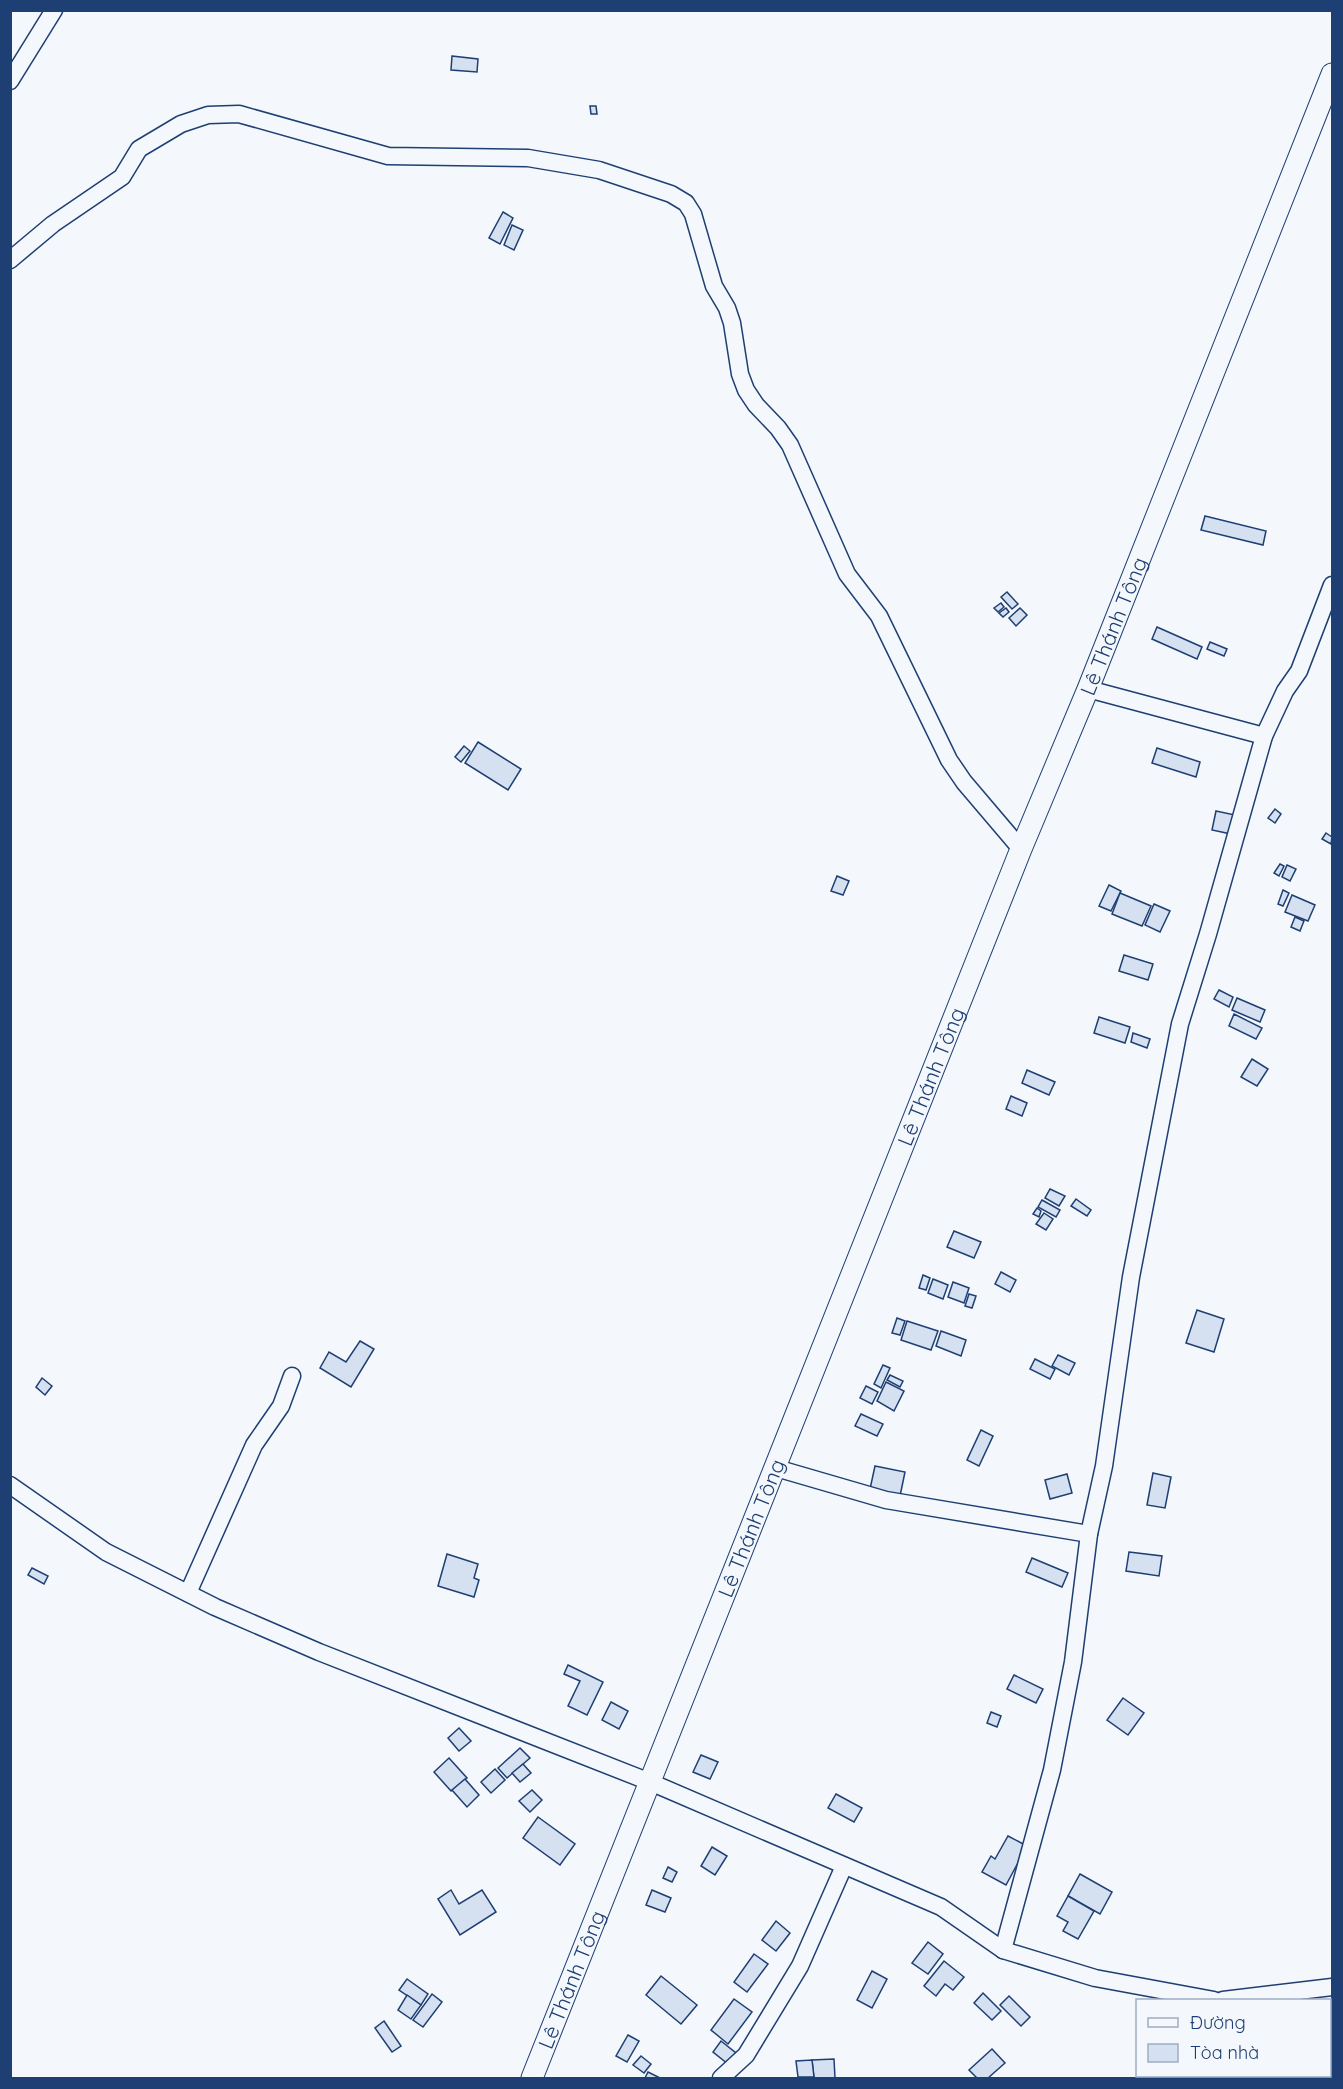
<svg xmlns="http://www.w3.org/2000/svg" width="1343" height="2089" font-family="Quicksand,sans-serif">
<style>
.building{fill:#d5e0f0;stroke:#1d3f73;stroke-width:1.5}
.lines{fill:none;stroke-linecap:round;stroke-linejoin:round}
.minor-casing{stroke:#1d3f73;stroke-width:19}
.tertiary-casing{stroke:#1d3f73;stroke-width:23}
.minor{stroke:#f4f7fb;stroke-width:16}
.tertiary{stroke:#f4f7fb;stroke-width:21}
.labels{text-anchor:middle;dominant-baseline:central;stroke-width:4.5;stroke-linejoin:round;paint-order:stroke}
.street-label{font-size:21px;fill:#1d3f73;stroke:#f4f7fb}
</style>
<rect width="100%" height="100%" fill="#f4f7fb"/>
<g class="building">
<polygon points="452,56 478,59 477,72 451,70"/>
<polygon points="590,106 596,106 597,114 591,114"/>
<polygon points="503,212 513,218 500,244 489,238"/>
<polygon points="512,225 523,230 514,250 504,245"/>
<polygon points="1205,516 1266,531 1263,545 1201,530"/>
<polygon points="1007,592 1018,604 1012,609 1001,597"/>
<polygon points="1001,603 1004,607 998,612 994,608"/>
<polygon points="1006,608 1009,612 1003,617 999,613"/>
<polygon points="1020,608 1027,615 1016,626 1009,618"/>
<polygon points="1157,627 1202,647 1197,659 1152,639"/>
<polygon points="1210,642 1227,649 1224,656 1207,649"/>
<polygon points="478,742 521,769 508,790 465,763"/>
<polygon points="464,746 470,751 461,762 455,757"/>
<polygon points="1157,748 1200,762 1196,777 1152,763"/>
<polygon points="1275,809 1281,814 1275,823 1268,818"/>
<polygon points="1216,811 1235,815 1231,834 1212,830"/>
<polygon points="1326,833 1332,837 1331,844 1322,839"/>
<polygon points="1280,864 1284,866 1279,876 1274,873"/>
<polygon points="1287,865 1296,869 1290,881 1282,877"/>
<polygon points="837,876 849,881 843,895 831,891"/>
<polygon points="1109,885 1121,891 1111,911 1099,906"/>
<polygon points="1283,890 1289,893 1283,906 1278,904"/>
<polygon points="1120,893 1151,906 1142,926 1112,914"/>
<polygon points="1292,895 1315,905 1308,921 1285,912"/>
<polygon points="1154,904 1170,911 1160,932 1145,925"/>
<polygon points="1295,917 1304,921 1300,931 1291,927"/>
<polygon points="1124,955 1153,964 1148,980 1119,971"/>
<polygon points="1219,990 1233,997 1229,1007 1214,999"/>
<polygon points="1237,998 1265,1010 1260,1022 1232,1010"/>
<polygon points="1234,1014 1262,1028 1256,1039 1229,1026"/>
<polygon points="1099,1017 1130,1027 1125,1043 1094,1033"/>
<polygon points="1133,1033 1150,1039 1147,1048 1131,1042"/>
<polygon points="1252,1059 1268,1069 1257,1086 1241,1077"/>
<polygon points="1027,1070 1055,1082 1049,1095 1022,1083"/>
<polygon points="1011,1096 1027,1103 1022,1116 1006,1109"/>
<polygon points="1050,1189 1065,1196 1059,1206 1045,1198"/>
<polygon points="1076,1199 1091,1210 1087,1216 1071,1206"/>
<polygon points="1042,1200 1060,1210 1056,1217 1038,1207"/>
<polygon points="1037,1208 1041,1211 1039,1217 1033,1214"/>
<polygon points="1044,1213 1053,1219 1046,1230 1036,1224"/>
<polygon points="954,1231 981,1242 974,1258 947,1247"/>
<polygon points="1001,1272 1016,1280 1010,1292 995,1284"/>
<polygon points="923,1275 930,1278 926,1290 919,1288"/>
<polygon points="933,1279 948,1285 943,1299 928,1293"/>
<polygon points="953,1282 969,1288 964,1303 948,1297"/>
<polygon points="969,1294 976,1296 972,1308 965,1306"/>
<polygon points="1197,1310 1224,1319 1214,1352 1186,1343"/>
<polygon points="897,1318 905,1321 900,1335 892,1333"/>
<polygon points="907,1321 938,1331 931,1350 901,1340"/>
<polygon points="941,1331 966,1340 961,1356 936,1346"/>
<polygon points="360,1341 374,1349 351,1387 320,1368 329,1352 346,1362"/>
<polygon points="1058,1355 1075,1363 1069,1375 1052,1366"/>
<polygon points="1035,1359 1055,1369 1050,1379 1030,1369"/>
<polygon points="883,1365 890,1368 881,1388 874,1384"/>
<polygon points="890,1375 903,1381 900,1387 887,1380"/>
<polygon points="42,1378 52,1386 45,1395 36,1387"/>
<polygon points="886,1382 904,1391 894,1411 877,1401"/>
<polygon points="866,1386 878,1392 872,1404 860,1398"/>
<polygon points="861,1414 883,1424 877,1436 855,1426"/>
<polygon points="981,1430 993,1436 979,1466 967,1460"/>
<polygon points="875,1466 905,1472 900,1496 870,1489"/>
<polygon points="1153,1473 1171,1477 1165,1508 1147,1505"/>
<polygon points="1067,1474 1072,1493 1050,1499 1045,1480"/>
<polygon points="1129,1552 1162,1556 1159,1576 1126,1571"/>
<polygon points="447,1554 478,1564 474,1578 479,1580 474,1597 438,1586"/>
<polygon points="1032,1558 1068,1573 1062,1587 1026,1572"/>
<polygon points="32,1568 48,1576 44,1584 28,1575"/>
<polygon points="568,1665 603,1682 587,1715 568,1706 580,1681 564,1674"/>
<polygon points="1014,1675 1043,1689 1036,1703 1007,1689"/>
<polygon points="1123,1698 1144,1713 1128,1735 1107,1720"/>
<polygon points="611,1702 628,1711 619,1729 602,1720"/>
<polygon points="991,1712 1001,1716 997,1727 987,1723"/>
<polygon points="459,1728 471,1741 459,1751 448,1738"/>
<polygon points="520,1748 530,1758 507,1778 498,1768"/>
<polygon points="701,1755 718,1762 710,1779 693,1772"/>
<polygon points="449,1758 467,1778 451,1791 434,1772"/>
<polygon points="523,1764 531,1773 520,1782 512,1773"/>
<polygon points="495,1769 505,1780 491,1793 481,1782"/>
<polygon points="465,1779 479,1795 467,1807 452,1790"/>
<polygon points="532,1790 542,1800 530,1812 519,1801"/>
<polygon points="836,1794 862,1808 854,1822 828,1808"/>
<polygon points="538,1817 575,1844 560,1865 523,1838"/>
<polygon points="1008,1836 1027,1846 1006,1885 982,1872 991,1856 995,1859"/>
<polygon points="712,1847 727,1856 715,1875 701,1866"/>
<polygon points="668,1867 677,1872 672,1882 663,1878"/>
<polygon points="1080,1874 1112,1892 1100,1914 1068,1896"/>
<polygon points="451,1890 459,1904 482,1890 496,1912 460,1935 438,1899"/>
<polygon points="652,1890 671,1898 665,1912 646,1905"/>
<polygon points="1068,1896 1094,1911 1078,1939 1063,1931 1068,1922 1057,1916"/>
<polygon points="776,1921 790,1933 776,1951 762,1940"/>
<polygon points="928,1942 943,1954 928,1974 912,1963"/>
<polygon points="754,1954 768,1964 747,1992 734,1982"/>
<polygon points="944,1961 964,1977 953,1990 945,1984 936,1996 924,1986"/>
<polygon points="872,1971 887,1979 872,2008 857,2000"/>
<polygon points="661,1976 697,2005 681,2024 646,1995"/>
<polygon points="407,1979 428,1994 421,2005 399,1990"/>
<polygon points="983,1993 1001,2011 992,2020 974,2003"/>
<polygon points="432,1994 442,2002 423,2027 413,2020"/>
<polygon points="407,1995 421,2005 411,2019 398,2010"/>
<polygon points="1009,1996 1030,2017 1021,2026 1000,2005"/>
<polygon points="734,1999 752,2012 728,2044 711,2030"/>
<polygon points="384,2021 401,2046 392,2052 375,2028"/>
<polygon points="628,2035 639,2041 627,2062 616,2056"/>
<polygon points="721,2041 736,2053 728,2064 713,2052"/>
<polygon points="992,2049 1005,2063 988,2078 977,2078 969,2070"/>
<polygon points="641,2056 651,2064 644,2073 633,2065"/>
<polygon points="834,2059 835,2078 814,2078 812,2060"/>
<polygon points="812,2060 814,2077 798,2077 796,2061"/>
<polygon points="648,2072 660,2078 645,2078"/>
</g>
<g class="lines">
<defs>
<g id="minor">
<polyline points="10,81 54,10"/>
<polyline points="10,260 53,224 122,177 139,149 181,124 208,115 239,114 388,156 528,158 599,170 671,194 686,203 693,214 714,286 727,308 732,323 740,374 746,390 756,405 778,428 790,445 847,574 879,616 949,760 964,782 1021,849"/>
<polyline points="1088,689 1264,736"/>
<polyline points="776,1468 886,1500 1089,1534"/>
<polyline points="10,1485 106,1552 215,1607 319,1652 650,1782 941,1907 1003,1950 1095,1978 1214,2000"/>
<polyline points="188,1593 254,1445 281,1406 292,1376"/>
<polyline points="1003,1950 1052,1770 1073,1662 1089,1534 1104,1466 1131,1277 1180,1024 1208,934 1264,736 1285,691 1299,671 1332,585"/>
<polyline points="1223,2000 1332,1987"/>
<polyline points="721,2078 746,2055 800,1966 844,1866"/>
</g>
<g id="tertiary">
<path id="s1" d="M532 2078 1021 849 1088 689 1332 74"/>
</g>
</defs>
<use href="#minor" class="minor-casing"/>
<use href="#tertiary" class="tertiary-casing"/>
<use href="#minor" class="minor"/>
<use href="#tertiary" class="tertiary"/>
</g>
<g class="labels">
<g class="street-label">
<text stroke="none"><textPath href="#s1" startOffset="1564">Lê Thánh Tông</textPath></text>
<text stroke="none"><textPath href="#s1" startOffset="1078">Lê Thánh Tông</textPath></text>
<text stroke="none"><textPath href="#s1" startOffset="592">Lê Thánh Tông</textPath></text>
<text stroke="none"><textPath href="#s1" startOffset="106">Lê Thánh Tông</textPath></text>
</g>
</g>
<rect width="1343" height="2089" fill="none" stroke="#1d3f73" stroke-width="24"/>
<rect x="1136" y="1999" width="195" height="78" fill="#f4f7fb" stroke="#9eadc5" stroke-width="1.5"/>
<rect x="1148" y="2018" width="30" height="9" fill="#f4f7fb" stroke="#9eadc5" stroke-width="1.5"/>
<text x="1190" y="2029" font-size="18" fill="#1d3f73">Đường</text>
<rect x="1148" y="2044" width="30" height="18" fill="#d5e0f0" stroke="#9eadc5" stroke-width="1.5"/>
<text x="1190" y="2059" font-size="18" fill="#1d3f73">Tòa nhà</text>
</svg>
